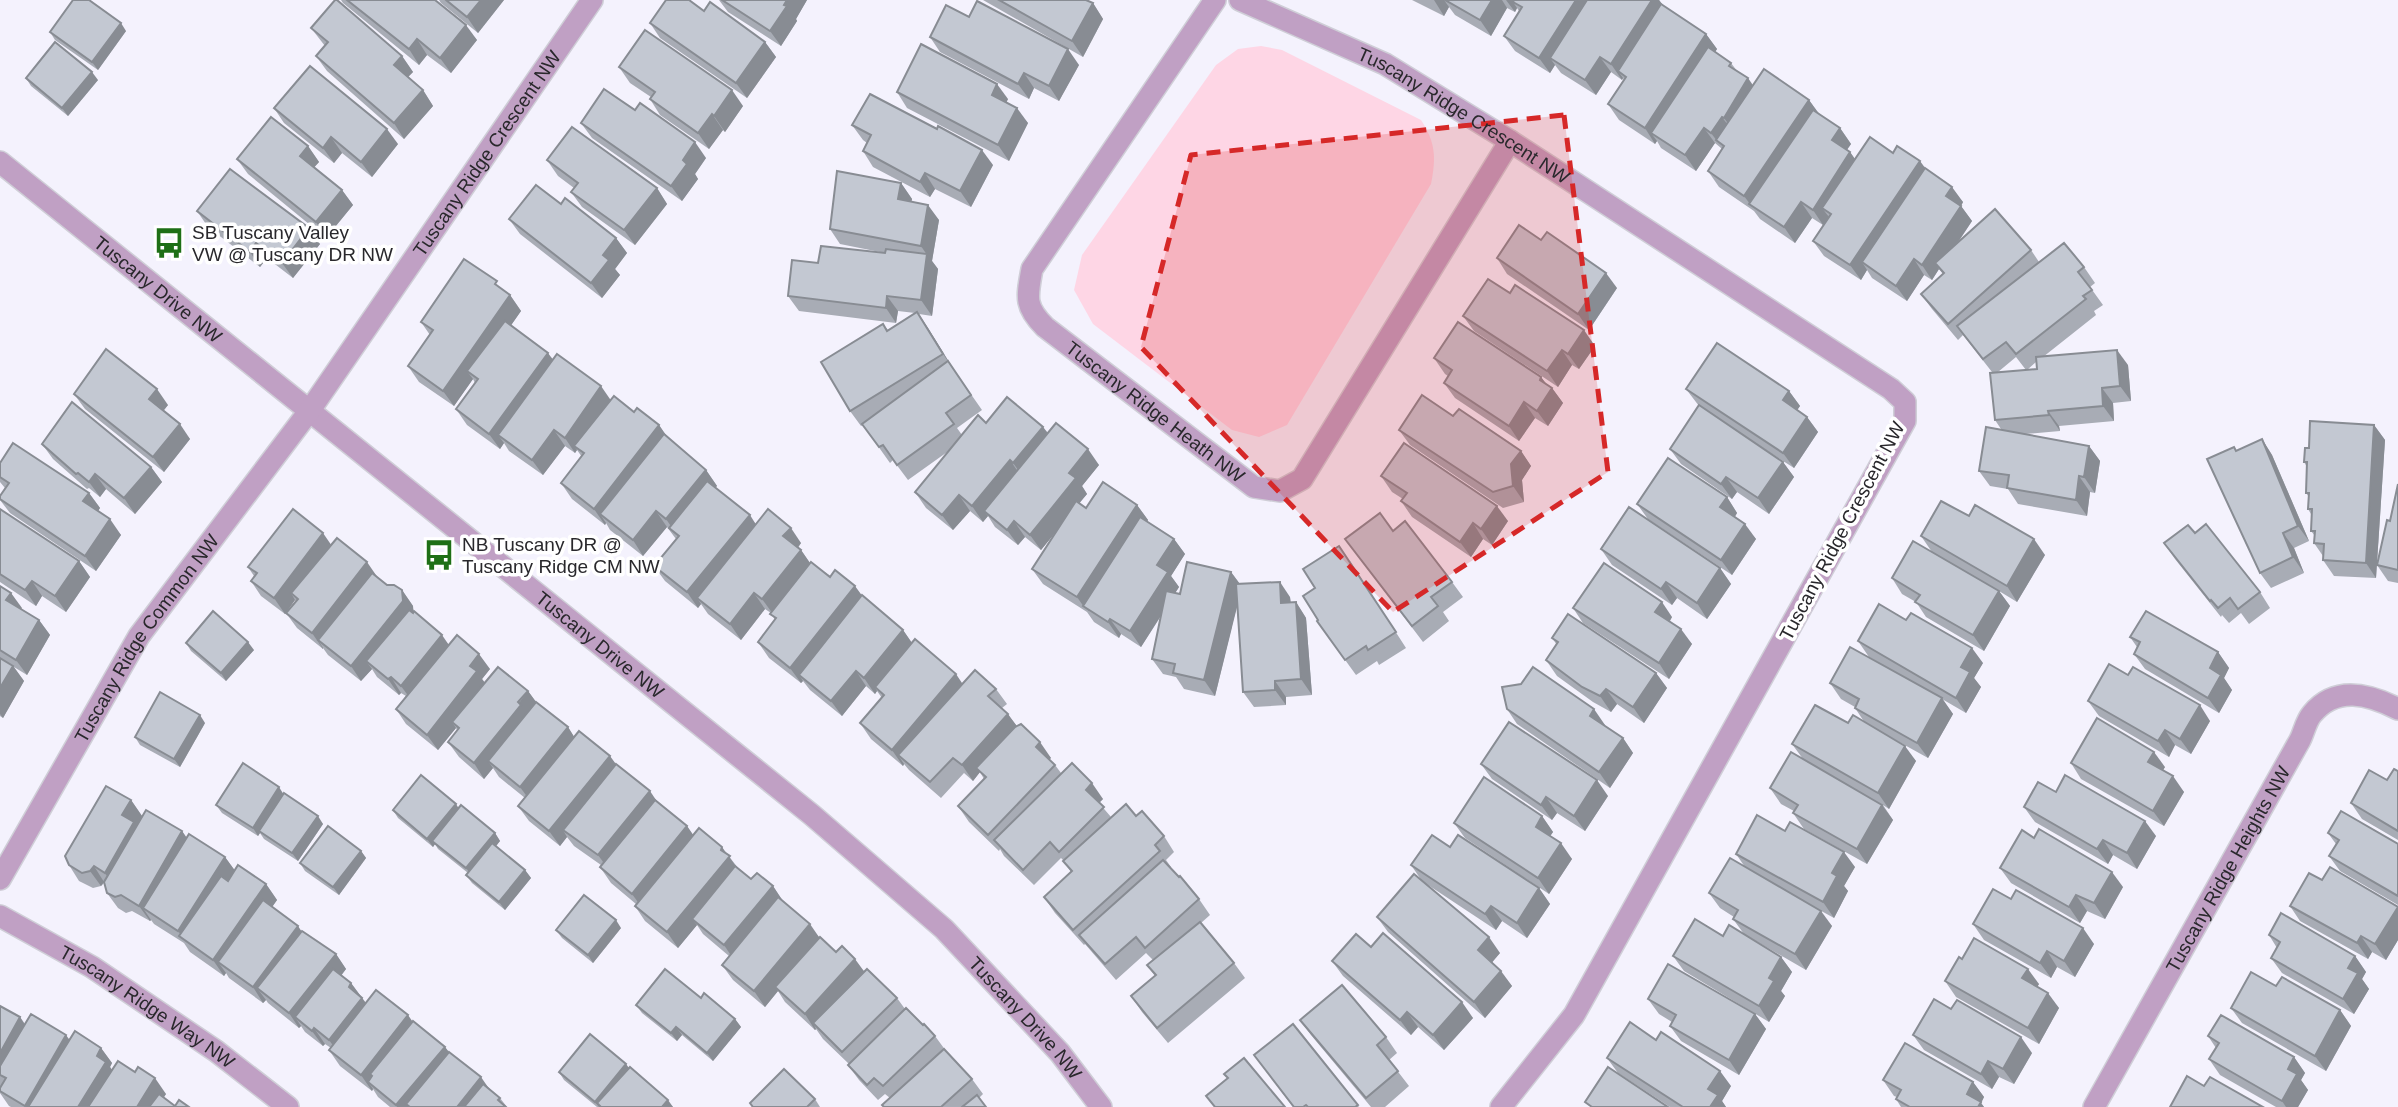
<svg xmlns="http://www.w3.org/2000/svg" width="2398" height="1107" font-family="Arial,sans-serif">
<style>
.green{fill:#fed6e5}
.lines{fill:none;stroke-linecap:round;stroke-linejoin:round}
.minor-casing{stroke:#cfced7;stroke-width:24}
.minor{stroke:#c0a0c4;stroke-width:21}
.wall{fill:#a8acb5;fill-rule:evenodd}
.shaded-wall{fill:#888c93}
.building{fill:#c3c8d2;stroke:#888c93;stroke-width:2}
.marked{fill:#d62828;fill-opacity:0.2;stroke:#d62828;stroke-width:5;stroke-dasharray:14 9;stroke-linejoin:round}
.labels{text-anchor:middle;dominant-baseline:central;stroke-width:7;stroke-linejoin:round;paint-order:stroke}
.street-label{font-size:19px;fill:#29282c;stroke:#fff}
.poi-label{font-size:19px;fill:#29282c;stroke:#fff;text-anchor:start}
</style>
<rect width="100%" height="100%" fill="#f4f2fd"/>
<path class="green" d="M1261 46 1282 50 1421 120C1436 143 1436 158 1431 184L1287 425 1259 437 1232 430 1093 324 1074 290 1082 255 1216 65 1238 49Z"/>
<g class="lines">
<defs>
<g id="minor">
<path id="s1" d="M1215 0 1032 269C1027 297 1024 306 1045 327L1254 487 1280 491 1302 479 1510 141"/>
<path id="s2" d="M1240 0 1385 64 1510 141 1891 389 1905 402V421L1574 1015 1501 1107"/>
<path id="s3" d="M0 162 812 815 944 929 1060 1053 1101 1107"/>
<path id="s4" d="M0 879 139 636 310 410 592 0"/>
<path id="s5" d="M0 916 92 967 216 1051 288 1107"/>
<path id="s6" d="M2094 1107 2300 740C2304 732 2306 721 2312 714 2336 685 2369 694 2398 709"/>
</g>
</defs>
<use href="#minor" class="minor-casing"/>
<use href="#minor" class="minor"/>
</g>
<g class="wall">
<polygon points="341,0 435,0 477,40 451,73 427,55 419,65 343,3"/>
<polygon points="439,0 504,0 478,33 441,3"/>
<polygon points="719,0 807,0 796,19 797,21 781,46 728,12"/>
<polygon points="983,0 1086,0 1093,3 1103,19 1083,57"/>
<path d="M1412 0H1659L1664 6 1706 34 1717 49 1715 52 1731 63 1737 71 1753 86 1809 100 1818 113 1840 128 1851 144 1847 150 1850 152 1855 159 1893 153 1925 168 1963 202 1961 206 1972 221 1957 244 2031 250 2039 262 2084 267 2095 283 2090 287 2103 305 2094 311 2096 315 2043 357 2128 365 2131 401 2113 403 2114 421 2059 426 2060 431 2025 434 2089 446 2100 461 2095 493 2090 492 2087 516 2018 504 2008 489 1990 486 1979 471 2001 429 1995 420 1992 372 1963 335 1958 340 1932 309 1921 294 1943 274 1939 269 1932 280 1924 275 1907 301 1872 278 1867 270 1861 280 1824 256 1813 241 1823 225 1812 218 1795 243 1760 219 1754 211 1719 187 1708 171 1722 149 1721 148 1715 143 1696 171 1661 148 1657 141 1655 144 1619 120 1608 104 1624 80 1623 78 1622 80 1611 72 1596 95 1561 73 1555 65 1550 73 1515 51 1504 36 1519 11 1517 8 1515 12 1507 8 1491 36 1455 15 1449 7 1444 16ZM2016 357 2026 370 1998 372ZM2036 362 2037 369 2027 370Z"/>
<polygon points="969,17 1079,65 1059,101 1034,88 1029,99 940,52 930,37"/>
<polygon points="650,23 765,42 776,57 747,98 660,38"/>
<polygon points="311,28 402,56 413,72 408,77 423,90 433,106 404,139 327,71 316,56 325,46"/>
<polygon points="126,31 98,70 55,40 50,32"/>
<polygon points="619,67 743,106 725,132 723,130 709,149 660,115 650,99 651,97 630,83"/>
<polygon points="26,78 98,80 68,116 31,86"/>
<polygon points="897,92 1008,99 1006,102 1028,123 1009,161 907,108"/>
<polygon points="274,108 398,144 372,177 342,153 334,163 284,123"/>
<polygon points="581,123 706,158 695,174 698,179 682,201 592,138"/>
<polygon points="852,125 993,165 971,207 935,189 930,197 873,167 863,151 867,143 863,140"/>
<polygon points="308,146 319,162 314,167 342,190 353,205 326,238 248,174 237,159"/>
<polygon points="547,160 657,188 667,204 635,245 582,207 571,192 574,188 558,176"/>
<polygon points="901,183 912,199 911,201 939,220 932,261 938,269 932,316 919,314 954,370 982,410 957,428 962,435 986,423 1043,427 1048,433 1099,465 1082,486 1087,494 1079,503 1086,508 1137,505 1148,520 1147,522 1174,539 1185,554 1171,576 1179,587 1175,593 1180,594 1231,572 1240,584 1290,597 1291,603 1296,602 1306,618 1312,695 1286,697 1286,705 1254,707 1243,692 1237,605 1215,696 1184,689 1176,677 1163,674 1152,659 1161,616 1141,647 1121,634 1119,638 1094,622 1087,612 1043,584 1032,569 1057,530 1041,550 1025,537 1018,545 995,527 988,516 983,522 970,511 953,530 926,508 915,492 950,450 908,480 893,460 890,463 863,425 861,426 850,411 883,324 888,330 915,313 898,311 896,323 799,311 788,296 818,263 885,253 840,244 830,229"/>
<polygon points="197,211 320,244 293,278 267,258 260,267 208,227"/>
<polygon points="509,219 616,238 627,253 615,269 620,275 602,298 520,234"/>
<polygon points="1497,258 1617,288 1589,330 1507,274"/>
<polygon points="504,291 510,295 521,311 511,325 553,359 611,400 659,425 667,437 706,470 717,486 715,487 756,524 801,543 798,548 801,550 810,563 862,596 903,630 912,643 962,684 996,689 1007,704 1002,708 1017,726 1051,758 1049,759 1055,765 1061,773 1103,799 1099,803 1111,817 1136,816 1164,836 1174,852 1166,860 1171,867 1170,868 1199,899 1210,915 1201,923 1234,963 1245,978 1168,1043 1142,1012 1131,996 1155,976 1147,965 1153,960 1146,953 1116,980 1085,944 1084,945 1055,913 1044,897 1071,872 1063,860 1061,858 1034,885 1004,856 1000,849 999,851 969,822 958,806 984,779 980,772 973,781 964,773 941,798 909,770 904,764 903,766 871,739 860,723 882,698 877,691 875,694 866,686 842,716 810,690 803,681 801,683 769,658 758,642 775,620 771,613 765,609 741,640 708,614 701,604 698,608 665,581 654,566 676,539 667,527 643,556 610,530 606,523 605,525 572,499 561,483 582,457 577,450 575,453 565,446 543,475 509,451 504,443 500,449 467,425 456,409 475,383 473,379 454,406 419,382 408,366 430,335 421,322"/>
<polygon points="1510,293 1595,346 1579,369 1572,365 1558,387 1474,331 1463,316"/>
<polygon points="1434,358 1541,377 1546,384 1552,388 1563,403 1548,426 1535,418 1519,441 1455,398 1444,383 1448,376 1445,374"/>
<polygon points="1686,389 1789,391 1800,406 1797,410 1807,417 1818,432 1794,468 1729,426 1783,462 1794,477 1769,514 1737,492 1732,499 1681,464 1670,449 1699,406"/>
<polygon points="74,394 168,405 163,411 190,439 164,472 85,409"/>
<polygon points="1453,416 1521,451 1531,466 1522,480 1524,502 1503,508 1410,445 1399,430"/>
<polygon points="2374,425 2385,440 2376,578 2334,576 2323,560 2323,556 2314,543 2315,536 2311,531 2311,514 2308,509 2309,497 2306,493 2307,467 2304,462 2309,448"/>
<polygon points="2262,439 2272,455 2309,541 2294,548 2304,573 2271,588 2260,573 2234,447 2237,451"/>
<polygon points="42,444 151,467 162,482 135,514 106,489 100,497 89,488 87,489 53,459"/>
<polygon points="0,463 89,493 100,508 98,511 121,535 96,571 10,513 0,500 0,496 5,488 0,482"/>
<polygon points="1381,476 1508,521 1492,545 1483,539 1471,557 1412,517 1401,501 1403,499 1392,492"/>
<polygon points="2398,484 2398,583 2388,581 2377,565 2390,521"/>
<polygon points="1727,497 1737,513 1735,517 1756,539 1732,575 1648,519 1637,504"/>
<polygon points="0,509 79,561 90,577 66,612 42,596 36,606 0,582"/>
<polygon points="1969,516 2045,555 2017,602 1999,591 2010,606 1984,651 1926,617 1916,602 1902,594 1892,578 1932,552 1921,536"/>
<polygon points="1393,531 1452,582 1463,597 1443,612 1449,621 1423,642 1345,539"/>
<polygon points="2195,533 2260,592 2270,608 2249,624 2241,613 2229,623 2222,615 2221,617 2175,559 2164,543"/>
<polygon points="331,545 377,577 387,585 402,590 413,606 413,612 449,645 490,669 482,679 485,683 528,691 536,702 568,727 574,737 616,764 657,801 687,826 693,835 728,855 738,868 751,879 773,886 783,902 820,938 836,952 864,971 897,998 905,1009 935,1036 946,1051 972,1079 983,1094 979,1098 986,1107 883,1107 890,1098 885,1094 878,1100 859,1080 848,1065 849,1064 823,1039 816,1029 815,1030 785,1002 778,991 765,1007 733,980 722,965 729,956 703,934 697,925 678,948 645,921 635,906 636,904 611,883 600,867 601,865 574,846 567,837 560,846 529,821 518,806 525,798 499,777 493,768 484,779 459,757 448,742 457,730 456,728 438,750 406,724 396,709 406,696 401,693 399,695 377,677 372,669 361,681 328,655 323,648 323,649 297,628 286,613 296,601 295,600 285,614 261,596 251,581 254,576 248,567"/>
<polygon points="1601,549 1720,568 1731,584 1707,619 1677,598 1672,605 1612,565"/>
<polygon points="1350,561 1406,648 1379,665 1377,661 1356,675 1317,621 1318,620 1315,588"/>
<polygon points="0,586 11,593 21,609 39,620 50,635 27,675 14,667 24,681 3,718 0,716"/>
<polygon points="1573,608 1672,617 1670,621 1692,644 1669,679 1583,623"/>
<polygon points="2130,637 2218,652 2229,668 2224,678 2232,690 2219,713 2145,669 2134,654 2137,647"/>
<polygon points="1552,638 1656,673 1667,688 1644,723 1617,704 1611,712 1593,702 1557,676 1546,660 1557,645"/>
<polygon points="1858,641 1983,663 1974,678 1981,687 1966,713 1942,699 1953,714 1928,758 1892,738 1916,761 1889,809 1883,805 1893,820 1867,864 1804,829 1793,813 1794,811 1781,804 1770,788 1803,759 1792,744 1848,723 1865,723 1855,708 1855,707 1841,699 1830,683 1916,684 1869,657"/>
<polygon points="186,643 254,650 226,681 191,651"/>
<polygon points="2088,701 2210,721 2191,754 2175,745 2169,757 2099,716"/>
<polygon points="1507,709 1605,725 1604,725 1623,738 1633,753 1610,788 1517,724"/>
<polygon points="205,723 180,767 140,745 135,737"/>
<polygon points="2071,763 2165,767 2163,770 2184,792 2164,826 2081,779"/>
<polygon points="1481,764 1608,796 1585,831 1557,813 1552,820 1492,779"/>
<polygon points="2398,771 2398,840 2362,819 2351,803 2387,780"/>
<polygon points="2056,792 2156,836 2137,869 2113,855 2108,864 2035,822 2024,807"/>
<polygon points="284,794 323,824 298,861 264,839 260,833 258,836 222,813 216,805"/>
<polygon points="131,800 142,816 182,831 187,838 225,857 235,871 266,884 277,900 272,907 302,932 336,954 346,969 341,976 351,983 366,1003 412,1021 445,1047 449,1052 500,1098 507,1107 390,1107 378,1097 373,1089 372,1091 340,1066 329,1050 331,1048 325,1044 323,1046 305,1032 301,1026 299,1028 268,1003 266,1000 263,1003 229,978 226,973 224,976 190,952 184,943 154,924 151,920 150,921 132,911 126,913 118,908 107,893 104,883 101,886 93,888 79,881 69,865"/>
<polygon points="459,808 495,833 500,841 496,846 525,870 531,878 505,910 472,883 466,875 468,873 438,849 435,844 433,847 398,818 393,810"/>
<polygon points="1542,816 1553,832 1550,836 1572,859 1549,894 1465,838 1454,823"/>
<polygon points="1785,831 1855,867 1844,886 1848,891 1834,918 1805,902 1832,926 1806,970 1744,934 1733,919 1734,917 1720,908 1709,893 1745,867 1736,854"/>
<polygon points="2328,833 2398,844 2398,905 2340,871 2329,856 2336,844"/>
<polygon points="1450,847 1539,888 1550,904 1527,938 1502,921 1496,930 1422,881 1411,865"/>
<polygon points="361,851 366,858 339,895 305,871 300,863"/>
<polygon points="2000,868 2123,887 2105,919 2087,911 2080,923 2011,883"/>
<polygon points="2322,880 2398,907 2398,940 2386,960 2372,952 2368,959 2300,921 2290,906"/>
<polygon points="2011,899 2094,944 2075,977 2057,967 2051,978 1984,940 1973,924"/>
<polygon points="1377,917 1500,953 1492,962 1512,986 1485,1018 1388,932"/>
<polygon points="621,928 593,963 562,938 556,930"/>
<polygon points="2269,935 2355,956 2366,972 2362,979 2369,989 2354,1014 2282,973 2271,958 2277,948"/>
<polygon points="1723,936 1781,957 1792,972 1781,991 1785,996 1769,1022 1684,971 1673,956"/>
<polygon points="1371,947 1473,1018 1444,1050 1418,1027 1411,1035 1343,976 1332,961"/>
<polygon points="1962,959 2039,984 2037,987 2059,1008 2039,1044 1956,997 1945,981"/>
<polygon points="2276,986 2340,1010 2351,1026 2326,1071 2242,1023 2231,1008"/>
<polygon points="701,998 735,1019 741,1027 713,1061 682,1035 677,1041 642,1013 636,1005"/>
<polygon points="1648,999 1755,1014 1766,1029 1739,1075 1681,1041 1670,1026 1672,1022 1659,1014"/>
<polygon points="0,1006 20,1017 25,1024 70,1040 101,1048 112,1063 110,1067 112,1070 166,1094 164,1097 175,1106 189,1107 11,1107 9,1106 0,1093"/>
<polygon points="1300,1020 1386,1037 1397,1053 1389,1060 1409,1086 1385,1107 1371,1107 1311,1035"/>
<polygon points="1293,1024 1359,1107 1293,1107 1254,1055"/>
<polygon points="1913,1035 2032,1053 2014,1084 1999,1077 1992,1089 1924,1050"/>
<polygon points="2208,1036 2294,1057 2305,1073 2301,1080 2308,1090 2298,1107 2276,1107 2220,1075 2209,1059 2216,1048"/>
<polygon points="1607,1058 1731,1086 1722,1101 1726,1107 1670,1107 1618,1073"/>
<polygon points="629,1068 673,1107 597,1107 564,1080 559,1072"/>
<polygon points="1883,1080 1973,1082 1984,1097 1981,1103 1984,1107 1901,1107 1896,1099 1897,1097 1894,1096"/>
<polygon points="815,1099 820,1107 752,1107 750,1103"/>
</g>
<g class="shaded-wall">
<polygon points="481,0 504,0 478,33 467,17"/>
<polygon points="787,0 807,0 796,19 797,21 781,46 770,31"/>
<polygon points="1434,0 1444,0 1449,7 1444,16"/>
<polygon points="1492,0 1502,0 1507,8 1491,36 1480,20"/>
<polygon points="1506,0 1522,0 1513,2 1517,8 1515,12"/>
<polygon points="1576,0 1596,0 1550,58 1555,65 1550,73 1539,58"/>
<polygon points="1652,0 1659,0 1666,10 1618,71 1623,78 1622,80 1611,64"/>
<polygon points="1093,3 1103,19 1083,57 1072,41"/>
<polygon points="121,23 126,31 98,70 92,62"/>
<polygon points="466,25 477,40 451,73 440,58"/>
<polygon points="1706,34 1717,49 1659,138 1651,133 1657,141 1655,144 1645,128"/>
<polygon points="417,39 427,55 419,65 409,49"/>
<polygon points="765,42 776,57 747,98 736,83"/>
<polygon points="1068,49 1079,65 1059,101 1049,86"/>
<polygon points="402,56 413,72 404,81 394,65"/>
<polygon points="1600,57 1611,72 1596,95 1585,80"/>
<polygon points="92,72 98,80 68,116 62,108"/>
<polygon points="1024,73 1034,88 1029,99 1018,84"/>
<polygon points="1748,78 1759,94 1735,133 1724,118"/>
<polygon points="997,84 1008,99 1003,110 992,95"/>
<polygon points="423,90 433,106 404,139 394,123"/>
<polygon points="732,90 743,106 725,132 714,116"/>
<polygon points="1809,100 1820,115 1750,204 1744,196"/>
<polygon points="1017,108 1028,123 1009,161 998,145"/>
<polygon points="712,114 723,130 709,149 698,133"/>
<polygon points="1722,117 1733,132 1717,141 1711,133"/>
<polygon points="1704,128 1715,143 1696,171 1685,155"/>
<polygon points="1840,128 1851,144 1843,155 1832,140"/>
<polygon points="387,129 398,144 372,177 361,162"/>
<polygon points="331,137 342,153 334,163 323,148"/>
<polygon points="695,142 706,158 695,174 698,179 682,201 671,186 683,160"/>
<polygon points="308,146 319,162 311,171 300,156"/>
<polygon points="982,150 993,165 971,207 960,191"/>
<polygon points="1850,152 1861,168 1822,208 1829,217 1823,225 1813,210"/>
<polygon points="1920,161 1931,176 1862,262 1867,270 1861,280 1850,265"/>
<polygon points="925,173 935,189 930,197 920,182"/>
<polygon points="901,183 912,199 909,214 898,199"/>
<polygon points="1952,187 1963,202 1961,206 1972,221 1940,269 1935,263 1939,269 1932,280 1922,265 1946,196"/>
<polygon points="657,188 667,204 635,245 624,230"/>
<polygon points="342,190 353,205 326,238 316,222"/>
<polygon points="1801,202 1812,218 1795,243 1784,227"/>
<polygon points="928,205 939,220 932,261 938,269 932,316 921,300 927,255 921,246"/>
<polygon points="309,228 320,244 293,278 282,263"/>
<polygon points="616,238 627,253 615,269 620,275 602,298 591,283 603,255"/>
<polygon points="256,243 267,258 260,267 250,252"/>
<polygon points="1914,259 1924,275 1907,301 1896,286"/>
<polygon points="1606,273 1617,288 1589,330 1578,314"/>
<polygon points="510,295 521,311 475,377 467,371 473,379 454,406 443,391"/>
<polygon points="887,296 898,311 896,323 886,308"/>
<polygon points="917,312 928,328 954,370 943,354"/>
<polygon points="1584,330 1595,346 1579,369 1568,354"/>
<polygon points="1562,350 1572,365 1558,387 1547,371"/>
<polygon points="2117,350 2128,365 2131,401 2120,386"/>
<polygon points="548,353 559,368 498,435 504,443 500,449 489,434"/>
<polygon points="1541,377 1551,390 1552,388 1563,403 1548,426 1537,411 1540,380"/>
<polygon points="601,386 612,402 574,446 577,450 575,453 565,438"/>
<polygon points="2102,388 2113,403 2114,421 2103,406"/>
<polygon points="157,389 168,405 160,415 149,399"/>
<polygon points="1789,391 1800,406 1793,416 1783,400"/>
<polygon points="1524,402 1535,418 1519,441 1509,426"/>
<polygon points="2048,411 2059,426 2060,431 2049,415"/>
<polygon points="1807,417 1818,432 1794,468 1783,453"/>
<polygon points="180,424 190,439 164,472 153,457"/>
<polygon points="659,425 670,441 600,514 606,523 605,525 594,509"/>
<polygon points="2374,425 2385,440 2376,578 2366,563"/>
<polygon points="1043,427 1054,442 1024,478 1013,463"/>
<polygon points="554,430 565,446 543,475 532,460"/>
<polygon points="2262,439 2272,455 2309,541 2298,526"/>
<polygon points="2089,446 2100,461 2095,493 2084,477"/>
<polygon points="1088,449 1099,465 1082,486 1087,494 1041,550 1030,535 1069,473"/>
<polygon points="1521,451 1531,466 1522,480 1524,502 1513,486 1511,464"/>
<polygon points="1010,460 1021,476 984,511 988,516 983,522 972,506"/>
<polygon points="1783,462 1794,477 1769,514 1758,498"/>
<polygon points="151,467 162,482 135,514 124,498"/>
<polygon points="706,470 717,486 677,535 666,519"/>
<polygon points="95,474 106,489 100,497 89,482"/>
<polygon points="2079,476 2090,492 2087,516 2076,500"/>
<polygon points="1726,477 1737,492 1732,499 1721,484"/>
<polygon points="89,493 100,508 94,517 83,501"/>
<polygon points="959,495 970,511 953,530 942,515"/>
<polygon points="1727,497 1737,513 1731,522 1720,507"/>
<polygon points="1137,505 1148,520 1089,611 1084,607 1077,597"/>
<polygon points="1497,506 1508,521 1492,545 1481,529"/>
<polygon points="656,511 667,527 643,556 633,540"/>
<polygon points="750,515 760,531 697,598 701,604 698,608 687,592"/>
<polygon points="110,519 121,535 96,571 85,556"/>
<polygon points="1014,521 1025,537 1018,545 1007,530"/>
<polygon points="1473,523 1483,539 1471,557 1460,542"/>
<polygon points="1745,524 1756,539 1732,575 1721,560"/>
<polygon points="791,528 801,543 794,552 783,536"/>
<polygon points="323,533 334,549 291,593 295,600 285,614 274,598"/>
<polygon points="2283,533 2294,548 2304,573 2293,557"/>
<polygon points="1174,539 1185,554 1171,576 1179,587 1141,647 1130,631 1157,565"/>
<polygon points="2034,539 2045,555 2017,602 2007,586"/>
<polygon points="801,550 812,566 773,614 762,599"/>
<polygon points="79,561 90,577 66,612 55,596"/>
<polygon points="367,562 378,578 318,640 323,648 323,649 312,633"/>
<polygon points="1720,568 1731,584 1707,619 1697,603"/>
<polygon points="1231,572 1242,587 1215,696 1204,680"/>
<polygon points="32,581 42,596 36,606 25,590"/>
<polygon points="1280,582 1290,597 1292,619 1281,603"/>
<polygon points="1666,582 1677,598 1672,605 1661,589"/>
<polygon points="855,586 866,601 799,675 803,681 801,683 790,668"/>
<polygon points="402,590 413,606 414,616 366,661 372,669 361,681 351,666"/>
<polygon points="1999,591 2010,606 1984,651 1973,635"/>
<polygon points="11,593 22,608 17,616 6,600"/>
<polygon points="754,593 765,609 741,640 730,624"/>
<polygon points="1296,602 1306,618 1312,695 1301,679"/>
<polygon points="1662,602 1672,617 1666,627 1655,612"/>
<polygon points="1110,619 1121,634 1119,638 1108,622"/>
<polygon points="39,620 50,635 27,675 16,660"/>
<polygon points="1681,629 1692,644 1669,679 1659,663"/>
<polygon points="903,630 914,646 875,687 877,691 875,694 864,678"/>
<polygon points="442,635 453,651 412,701 401,686"/>
<polygon points="248,642 254,650 226,681 221,673"/>
<polygon points="1972,648 1983,663 1974,678 1981,687 1966,713 1956,698 1961,667"/>
<polygon points="2218,652 2229,668 2224,678 2232,690 2219,713 2208,698 2210,668"/>
<polygon points="479,654 490,669 482,679 488,687 452,722 456,728 438,750 427,735 470,666"/>
<polygon points="13,666 24,681 3,718 0,714 0,688"/>
<polygon points="856,671 866,686 842,716 831,701"/>
<polygon points="1656,673 1667,688 1644,723 1633,707"/>
<polygon points="956,674 966,689 898,755 904,764 903,766 892,750"/>
<polygon points="391,677 401,693 399,695 388,679"/>
<polygon points="1275,681 1286,697 1286,705 1275,690"/>
<polygon points="1606,689 1617,704 1611,712 1600,696"/>
<polygon points="528,691 539,706 488,761 493,768 484,779 474,763"/>
<polygon points="1942,698 1953,714 1928,758 1917,743"/>
<polygon points="2200,705 2210,721 2191,754 2180,739"/>
<polygon points="1594,709 1605,725 1601,731 1590,716"/>
<polygon points="1008,714 1019,729 976,768 980,772 973,781 962,765"/>
<polygon points="200,715 205,723 180,767 174,759"/>
<polygon points="568,727 578,743 531,802 520,787"/>
<polygon points="2165,730 2175,745 2169,757 2158,741"/>
<polygon points="1623,738 1633,753 1610,788 1599,772"/>
<polygon points="1040,742 1051,758 1047,762 1036,747"/>
<polygon points="1905,746 1916,761 1889,809 1878,793"/>
<polygon points="2154,752 2165,767 2159,777 2148,762"/>
<polygon points="610,756 621,771 563,830 567,837 560,846 549,831"/>
<polygon points="2173,776 2184,792 2164,826 2153,811"/>
<polygon points="1597,780 1608,796 1585,831 1574,816"/>
<polygon points="1092,783 1103,799 1097,805 1086,790"/>
<polygon points="279,787 284,795 259,831 260,833 258,836 253,828"/>
<polygon points="650,791 660,806 609,870 598,855"/>
<polygon points="1546,797 1557,813 1552,820 1541,805"/>
<polygon points="131,800 142,816 115,888 105,873 122,815"/>
<polygon points="456,804 461,812 432,841 435,844 433,847 427,839"/>
<polygon points="1882,805 1893,820 1867,864 1857,849"/>
<polygon points="318,816 323,824 298,861 292,853"/>
<polygon points="1542,816 1553,832 1546,842 1536,827"/>
<polygon points="2145,821 2156,836 2137,869 2127,853"/>
<polygon points="687,826 698,842 643,909 632,894"/>
<polygon points="182,831 192,846 143,908 151,920 150,921 139,906"/>
<polygon points="495,833 500,841 472,876 466,868"/>
<polygon points="2103,840 2113,855 2108,864 2097,849"/>
<polygon points="1561,843 1572,859 1549,894 1538,878"/>
<polygon points="722,847 740,872 692,919 697,925 678,948 667,932"/>
<polygon points="361,851 366,858 339,895 333,887"/>
<polygon points="1844,852 1855,867 1844,886 1848,891 1834,918 1823,902 1832,873"/>
<polygon points="225,857 236,872 185,940 178,931"/>
<polygon points="94,866 104,882 101,886 90,871"/>
<polygon points="525,870 531,878 505,910 499,902"/>
<polygon points="2112,872 2123,887 2105,919 2094,903"/>
<polygon points="266,884 277,900 228,970 218,962 226,973 224,976 213,960"/>
<polygon points="773,886 783,901 734,960 724,945"/>
<polygon points="1539,888 1550,904 1527,938 1517,923"/>
<polygon points="2076,895 2087,911 2080,923 2069,907"/>
<polygon points="1491,906 1502,921 1496,930 1485,914"/>
<polygon points="2398,907 2398,940 2386,960 2375,944"/>
<polygon points="1821,911 1832,926 1806,970 1795,954"/>
<polygon points="616,920 621,928 593,963 588,955"/>
<polygon points="810,924 821,940 775,987 778,991 765,1007 754,991"/>
<polygon points="298,926 308,941 257,988 266,1000 263,1003 253,987"/>
<polygon points="2083,928 2094,944 2075,977 2064,961"/>
<polygon points="2361,936 2372,952 2368,959 2357,943"/>
<polygon points="1489,937 1500,953 1489,966 1478,950"/>
<polygon points="2047,951 2057,967 2051,978 2040,963"/>
<polygon points="336,954 346,969 303,1024 295,1017 301,1026 299,1028 289,1013"/>
<polygon points="2355,956 2366,972 2362,979 2369,989 2354,1014 2343,999 2348,968"/>
<polygon points="1781,957 1792,972 1781,991 1785,996 1769,1022 1759,1006 1769,978"/>
<polygon points="855,959 866,974 813,1023 816,1029 815,1030 805,1014"/>
<polygon points="2028,969 2039,984 2033,994 2022,978"/>
<polygon points="1501,971 1512,986 1485,1018 1474,1002"/>
<polygon points="351,983 373,1013 340,1055 329,1040"/>
<polygon points="2048,993 2059,1008 2039,1044 2028,1028"/>
<polygon points="1462,1002 1473,1018 1444,1050 1433,1035"/>
<polygon points="2340,1010 2351,1026 2326,1071 2315,1056"/>
<polygon points="1407,1012 1418,1027 1411,1035 1400,1020"/>
<polygon points="1755,1014 1766,1029 1739,1075 1729,1060"/>
<polygon points="408,1015 419,1031 372,1076 370,1074 377,1084 368,1082 373,1089 372,1091 361,1075"/>
<polygon points="20,1017 30,1033 0,1075 0,1053"/>
<polygon points="735,1019 741,1027 713,1061 707,1053"/>
<polygon points="676,1027 682,1035 677,1041 671,1033"/>
<polygon points="314,1028 325,1044 323,1046 312,1031"/>
<polygon points="66,1035 77,1050 44,1107 26,1107 25,1106"/>
<polygon points="2021,1037 2032,1053 2014,1084 2003,1069"/>
<polygon points="445,1047 456,1062 406,1104 409,1107 397,1107 396,1105"/>
<polygon points="101,1048 112,1063 110,1067 117,1077 99,1107 78,1107 97,1056"/>
<polygon points="2294,1057 2305,1073 2301,1080 2308,1090 2298,1107 2286,1107 2282,1101 2288,1069"/>
<polygon points="1988,1061 1999,1077 1992,1089 1981,1074"/>
<polygon points="626,1064 632,1072 597,1103 600,1107 599,1107 595,1102"/>
<polygon points="1720,1071 1731,1086 1722,1101 1726,1107 1710,1107 1708,1089"/>
<polygon points="481,1077 492,1093 480,1107 457,1107"/>
<polygon points="155,1078 166,1094 157,1107 137,1107"/>
<polygon points="1973,1082 1984,1097 1981,1103 1984,1107 1976,1107 1967,1094"/>
<polygon points="668,1100 673,1107 662,1107"/>
</g>
<g class="building">
<polygon points="73,0 89,0 121,23 92,62 50,32"/>
<polygon points="335,0 337,0 402,56 394,65 423,90 394,123 316,56 328,42 311,28"/>
<polygon points="347,0 435,0 466,25 440,58 417,39 409,49"/>
<polygon points="446,0 481,0 467,17"/>
<polygon points="666,0 689,0 704,11 710,2 765,42 736,83 650,23"/>
<polygon points="722,0 787,0 784,5 787,6 770,31"/>
<polygon points="999,0 1086,0 1093,3 1072,41"/>
<polygon points="1445,0 1492,0 1480,20"/>
<polygon points="1514,0 1576,0 1539,58 1504,36 1522,7 1513,2"/>
<polygon points="1587,0 1652,0 1611,64 1600,57 1585,80 1550,58"/>
<polygon points="977,1 1068,49 1049,86 1024,73 1018,84 930,37 946,5 969,17"/>
<polygon points="1661,4 1706,34 1645,128 1608,104 1626,77 1618,71"/>
<polygon points="645,30 732,90 714,116 712,114 698,133 650,99 655,92 619,67"/>
<polygon points="55,42 92,72 62,108 26,78"/>
<polygon points="921,44 997,84 992,95 1017,108 998,145 897,92"/>
<polygon points="1708,47 1731,63 1729,66 1748,78 1724,118 1722,117 1711,133 1704,128 1685,155 1651,133"/>
<polygon points="310,66 387,129 361,162 331,137 323,148 274,108"/>
<polygon points="1764,69 1809,100 1744,196 1708,171 1724,146 1716,140"/>
<polygon points="604,89 635,110 640,103 695,142 683,160 687,164 671,186 581,123"/>
<polygon points="870,94 937,129 938,126 982,150 960,191 925,173 920,182 863,151 871,135 852,125"/>
<polygon points="1813,110 1840,128 1832,140 1850,152 1813,210 1801,202 1784,227 1749,204"/>
<polygon points="271,117 308,146 300,156 342,190 316,222 237,159"/>
<polygon points="572,127 657,188 624,230 571,192 578,183 547,160"/>
<polygon points="1870,137 1893,153 1897,146 1920,161 1850,265 1813,241 1831,214 1822,208"/>
<polygon points="1925,168 1952,187 1946,196 1961,206 1922,265 1914,259 1896,286 1862,262"/>
<polygon points="230,169 309,228 282,263 256,243 250,252 197,211"/>
<polygon points="837,171 901,183 898,199 928,205 921,246 830,229"/>
<polygon points="536,185 561,204 565,198 616,238 603,255 609,260 591,283 509,219"/>
<polygon points="1995,209 2031,250 1948,324 1921,294 1944,273 1935,263"/>
<polygon points="1519,225 1541,240 1547,232 1606,273 1578,314 1497,258"/>
<polygon points="2064,243 2084,267 2078,272 2092,290 2083,296 2086,299 2016,354 2006,342 1983,359 1957,326"/>
<polygon points="821,246 885,253 886,249 927,254 921,300 887,296 886,308 788,296 792,260 818,263"/>
<polygon points="464,259 497,281 495,284 510,295 443,391 408,366 433,330 421,322"/>
<polygon points="1488,279 1510,293 1515,285 1584,330 1568,354 1562,350 1547,371 1463,316"/>
<polygon points="917,312 943,354 850,411 821,362 883,324 887,331"/>
<polygon points="505,321 548,353 489,434 456,409 478,379 467,371"/>
<polygon points="1458,322 1541,377 1540,380 1552,388 1537,411 1524,402 1509,426 1444,383 1452,370 1434,358"/>
<polygon points="1717,343 1789,391 1783,400 1807,417 1783,453 1686,389"/>
<polygon points="106,349 157,389 149,399 180,424 153,457 74,394"/>
<polygon points="2117,350 2120,386 2102,388 2103,406 2048,411 2049,415 1995,420 1990,373 2037,369 2036,357"/>
<polygon points="557,354 601,386 565,438 554,430 532,460 498,435"/>
<polygon points="948,361 971,395 946,413 954,424 897,465 883,445 879,447 862,424"/>
<polygon points="1422,395 1453,416 1459,409 1521,451 1511,464 1513,486 1493,492 1399,430"/>
<polygon points="614,396 634,412 637,408 659,425 594,509 561,483 584,453 574,446"/>
<polygon points="1007,397 1043,427 1013,463 1010,460 972,506 959,495 942,515 915,492 978,415 986,423"/>
<polygon points="72,402 151,467 124,498 95,474 89,482 78,473 76,474 42,444"/>
<polygon points="1699,405 1783,462 1758,498 1726,477 1721,484 1670,449"/>
<polygon points="2310,421 2374,425 2366,563 2323,560 2324,544 2314,543 2315,531 2311,531 2312,509 2308,509 2309,493 2306,493 2307,462 2304,462 2305,448 2309,448"/>
<polygon points="1056,423 1088,449 1069,473 1076,478 1030,535 1014,521 1007,530 984,511"/>
<polygon points="1986,427 2089,446 2084,477 2079,476 2076,500 2007,488 2009,475 1979,471"/>
<polygon points="664,434 706,470 666,519 656,511 633,540 600,514"/>
<polygon points="2262,439 2298,526 2283,533 2293,557 2260,573 2207,459 2234,447 2236,451"/>
<polygon points="13,443 89,493 83,501 110,519 85,556 0,499 0,496 9,483 0,477 0,463"/>
<polygon points="1404,443 1497,506 1481,529 1473,523 1460,542 1401,501 1407,493 1381,476"/>
<polygon points="1668,458 1727,497 1720,507 1745,524 1721,560 1637,504"/>
<polygon points="707,481 750,515 687,592 654,566 679,536 669,528"/>
<polygon points="1103,482 1137,505 1077,597 1032,569 1076,501 1086,508"/>
<polygon points="2398,484 2398,570 2377,565 2387,520 2390,521"/>
<polygon points="1941,501 1969,516 1975,505 2034,539 2007,586 1921,536"/>
<polygon points="1629,507 1720,568 1697,603 1666,582 1661,589 1601,549"/>
<polygon points="0,509 79,561 55,596 32,581 25,590 0,574"/>
<polygon points="293,509 323,533 274,598 251,581 257,573 248,567"/>
<polygon points="768,509 791,528 783,536 801,550 762,599 754,593 730,624 697,598"/>
<polygon points="1380,513 1393,531 1405,521 1452,582 1431,597 1438,606 1412,626 1345,539"/>
<polygon points="1140,517 1174,539 1157,565 1168,572 1130,631 1110,619 1108,622 1083,606"/>
<polygon points="2206,524 2260,592 2238,609 2230,598 2218,608 2211,600 2210,601 2164,543 2188,525 2195,533"/>
<polygon points="337,538 367,562 312,633 286,613 298,599 291,593"/>
<polygon points="1913,541 1999,591 1973,635 1915,602 1920,595 1892,578"/>
<polygon points="1339,546 1396,632 1368,650 1366,646 1345,660 1317,621 1318,620 1303,596 1315,588 1303,569"/>
<polygon points="811,562 830,577 835,570 855,586 790,668 758,642 776,618 770,614"/>
<polygon points="1187,562 1231,572 1204,680 1173,673 1175,664 1152,659 1166,591 1180,594"/>
<polygon points="1604,563 1662,602 1655,612 1681,629 1659,663 1573,608"/>
<polygon points="372,573 387,585 394,585 402,590 403,601 351,666 318,640"/>
<polygon points="1280,582 1281,603 1296,602 1301,679 1275,681 1275,690 1243,692 1236,584"/>
<polygon points="0,586 11,593 6,600 39,620 16,660 0,650"/>
<polygon points="862,595 903,630 864,678 856,671 831,701 799,675"/>
<polygon points="1879,604 1906,620 1911,613 1972,648 1961,667 1970,672 1956,698 1858,641"/>
<polygon points="409,610 413,613 414,611 442,635 401,686 391,677 388,679 366,661"/>
<polygon points="213,611 248,642 221,673 186,643"/>
<polygon points="2146,611 2218,652 2210,668 2221,675 2208,698 2134,654 2140,642 2130,637"/>
<polygon points="1568,614 1656,673 1633,707 1606,689 1600,696 1582,687 1546,660 1558,642 1552,638"/>
<polygon points="457,635 479,654 470,666 477,671 427,735 396,709"/>
<polygon points="915,639 956,674 892,750 860,723 884,695 875,687"/>
<polygon points="1850,647 1942,698 1917,743 1855,708 1859,699 1830,683"/>
<polygon points="0,658 13,666 0,688"/>
<polygon points="2109,664 2128,675 2133,667 2200,705 2180,739 2165,730 2158,741 2088,701"/>
<polygon points="498,667 528,691 518,702 521,705 474,763 448,742 459,728 452,722"/>
<polygon points="1533,667 1594,709 1590,716 1623,738 1599,772 1507,709 1502,687 1521,684"/>
<polygon points="975,670 996,689 988,696 1008,714 962,765 953,758 930,782 898,755"/>
<polygon points="160,692 200,715 174,759 135,737"/>
<polygon points="536,702 568,727 520,787 488,761"/>
<polygon points="1815,705 1848,723 1853,715 1905,746 1878,793 1792,744"/>
<polygon points="2097,718 2154,752 2148,762 2173,776 2153,811 2071,763"/>
<polygon points="1509,722 1597,780 1574,816 1546,797 1541,805 1481,764"/>
<polygon points="1021,724 1040,742 1036,747 1055,765 988,835 958,806 986,777 976,768 1015,727"/>
<polygon points="579,731 610,756 549,831 518,806"/>
<polygon points="1791,752 1882,805 1857,849 1793,813 1798,805 1770,788"/>
<polygon points="243,763 279,787 253,828 216,805"/>
<polygon points="1072,763 1092,783 1086,790 1104,807 1059,852 1050,842 1023,870 994,840"/>
<polygon points="616,764 650,791 598,855 563,830"/>
<polygon points="2394,769 2398,771 2398,831 2351,803 2369,770 2387,780"/>
<polygon points="421,775 456,804 427,839 393,810"/>
<polygon points="2065,775 2145,821 2127,853 2103,840 2097,849 2024,807 2038,782 2056,792"/>
<polygon points="1484,777 1542,816 1536,827 1561,843 1538,878 1454,823"/>
<polygon points="106,786 131,800 122,815 134,822 105,873 94,866 90,871 82,873 69,865 65,856"/>
<polygon points="284,793 318,816 292,853 259,831"/>
<polygon points="655,800 687,826 632,894 600,867"/>
<polygon points="1126,804 1136,816 1142,811 1164,836 1155,845 1160,851 1073,930 1044,897 1072,871 1063,861"/>
<polygon points="461,805 495,833 466,868 432,841"/>
<polygon points="146,810 182,831 139,906 121,895 115,897 107,893 104,882"/>
<polygon points="2341,811 2398,844 2398,896 2329,856 2339,840 2328,833"/>
<polygon points="1757,815 1785,831 1790,822 1844,852 1832,873 1837,876 1823,902 1736,854"/>
<polygon points="328,826 361,851 333,887 300,863"/>
<polygon points="699,828 722,847 721,850 730,856 667,932 635,906"/>
<polygon points="2039,829 2112,872 2094,903 2076,895 2069,907 2000,868 2022,830 2034,838"/>
<polygon points="189,834 225,857 178,931 143,908"/>
<polygon points="1432,835 1450,847 1458,835 1539,888 1517,923 1491,906 1485,914 1411,865"/>
<polygon points="492,843 525,870 499,902 466,875"/>
<polygon points="1730,858 1821,911 1795,954 1733,919 1738,910 1709,893"/>
<polygon points="1163,860 1179,877 1180,876 1199,899 1145,948 1136,937 1105,964 1079,935"/>
<polygon points="238,865 266,884 213,960 179,936 221,876 228,881"/>
<polygon points="735,866 751,879 757,873 773,886 724,945 692,919"/>
<polygon points="2330,867 2398,907 2375,944 2361,936 2357,943 2290,906 2309,873 2322,880"/>
<polygon points="1414,874 1489,937 1478,950 1501,971 1474,1002 1377,917"/>
<polygon points="1993,889 2011,899 2016,890 2083,928 2064,961 2047,951 2040,963 1973,924"/>
<polygon points="584,895 616,920 588,955 556,930"/>
<polygon points="778,897 810,924 754,991 722,965"/>
<polygon points="263,900 298,926 253,987 218,962"/>
<polygon points="2281,913 2355,956 2348,968 2358,973 2343,999 2271,958 2280,942 2269,935"/>
<polygon points="1695,919 1723,936 1729,925 1781,957 1769,978 1774,981 1759,1006 1673,956"/>
<polygon points="1200,922 1234,963 1157,1028 1131,996 1156,975 1147,965"/>
<polygon points="302,931 336,954 289,1013 257,988"/>
<polygon points="1383,933 1462,1002 1433,1035 1407,1012 1400,1020 1332,961 1356,934 1371,947"/>
<polygon points="820,937 836,952 842,946 855,959 805,1014 775,987"/>
<polygon points="1974,938 2028,969 2022,978 2048,993 2028,1028 1945,981 1959,957 1962,959"/>
<polygon points="1668,964 1755,1014 1729,1060 1670,1026 1676,1015 1648,999"/>
<polygon points="333,969 351,983 349,987 362,998 329,1040 314,1028 312,1031 295,1017"/>
<polygon points="665,969 701,998 704,993 735,1019 707,1053 676,1027 671,1033 636,1005"/>
<polygon points="867,969 897,998 842,1052 813,1023"/>
<polygon points="2251,972 2276,986 2282,977 2340,1010 2315,1056 2231,1008"/>
<polygon points="1342,985 1386,1037 1377,1045 1398,1071 1366,1098 1300,1020"/>
<polygon points="376,990 408,1015 361,1075 329,1050"/>
<polygon points="1934,999 1951,1009 1957,1000 2021,1037 2003,1069 1988,1061 1981,1074 1913,1035"/>
<polygon points="0,1006 20,1017 0,1053"/>
<polygon points="906,1008 923,1025 924,1024 935,1036 883,1086 874,1078 867,1085 848,1065"/>
<polygon points="31,1014 66,1035 25,1106 0,1091 0,1088 6,1078 0,1075 0,1066"/>
<polygon points="2221,1015 2294,1057 2288,1069 2297,1074 2282,1101 2209,1059 2219,1043 2208,1036"/>
<polygon points="413,1021 445,1047 396,1105 368,1082 372,1076 370,1074"/>
<polygon points="1630,1022 1656,1040 1661,1032 1720,1071 1708,1089 1718,1095 1710,1107 1683,1107 1607,1058"/>
<polygon points="1293,1024 1358,1105 1355,1107 1308,1107 1306,1105 1303,1107 1294,1107 1254,1055"/>
<polygon points="75,1031 101,1048 97,1056 106,1062 78,1107 28,1107"/>
<polygon points="590,1034 626,1064 595,1102 559,1072"/>
<polygon points="1905,1043 1973,1082 1967,1094 1981,1102 1978,1107 1910,1107 1896,1099 1901,1090 1883,1080"/>
<polygon points="944,1049 972,1079 941,1107 884,1107 882,1105"/>
<polygon points="449,1052 481,1077 457,1107 410,1107 406,1104"/>
<polygon points="1244,1058 1285,1107 1215,1107 1206,1096 1228,1078 1224,1074"/>
<polygon points="118,1061 135,1072 138,1067 155,1078 137,1107 88,1107"/>
<polygon points="630,1067 668,1100 662,1107 601,1107 597,1103"/>
<polygon points="1608,1067 1668,1107 1592,1107 1585,1102"/>
<polygon points="784,1069 815,1099 807,1107 753,1107 750,1103"/>
<polygon points="2187,1076 2204,1086 2210,1077 2263,1107 2170,1107"/>
<polygon points="483,1084 500,1098 498,1100 506,1107 464,1107"/>
<polygon points="159,1094 175,1106 179,1100 189,1107 149,1107"/>
<polygon points="977,1095 986,1107 962,1107"/>
</g>
<path class="marked" d="M1564 115 1608 472 1393 612 1141 347 1191 155Z"/>
<defs>
<symbol id="bus-bare" viewBox="-9 -9 18 18"><path d="M-5-6H5V4H4V6H2V4H-2V6H-4V4H-5ZM-3.5-4V0h7V-4ZM-3.5 1.2v1.5H-2V1.2ZM2 1.2v1.5H3.5V1.2Z" fill="#1e6f16" stroke="#fff" stroke-width="2.5" paint-order="stroke"/></symbol>
</defs>
<g fill-rule="evenodd">
<use href="#bus-bare" x="147" y="221" width="44" height="44"/>
<use href="#bus-bare" x="417" y="533" width="44" height="44"/>
</g>
<g class="labels">
<g class="street-label">
<text stroke="none"><textPath href="#s2" startOffset="252">Tuscany Ridge Crescent NW</textPath></text>
<text stroke="none"><textPath href="#s4" startOffset="875">Tuscany Ridge Crescent NW</textPath></text>
<text stroke="none"><textPath href="#s3" startOffset="203">Tuscany Drive NW</textPath></text>
<text stroke="none"><textPath href="#s1" startOffset="528">Tuscany Ridge Heath NW</textPath></text>
<text transform="translate(1842 531) rotate(-62)">Tuscany Ridge Crescent NW</text>
<text stroke="none"><textPath href="#s4" startOffset="282">Tuscany Ridge Common NW</textPath></text>
<text stroke="none"><textPath href="#s3" startOffset="770">Tuscany Drive NW</textPath></text>
<text stroke="none"><textPath href="#s6" startOffset="273">Tuscany Ridge Heights NW</textPath></text>
<text stroke="none"><textPath href="#s5" startOffset="173">Tuscany Ridge Way NW</textPath></text>
<text stroke="none"><textPath href="#s3" startOffset="1337">Tuscany Drive NW</textPath></text>
</g>
<g class="poi-label">
<text x="192" y="232">SB Tuscany Valley<tspan x="192" dy="22">VW @ Tuscany DR NW</tspan></text>
<text x="462" y="544">NB Tuscany DR @<tspan x="462" dy="22">Tuscany Ridge CM NW</tspan></text>
</g>
</g>
</svg>
